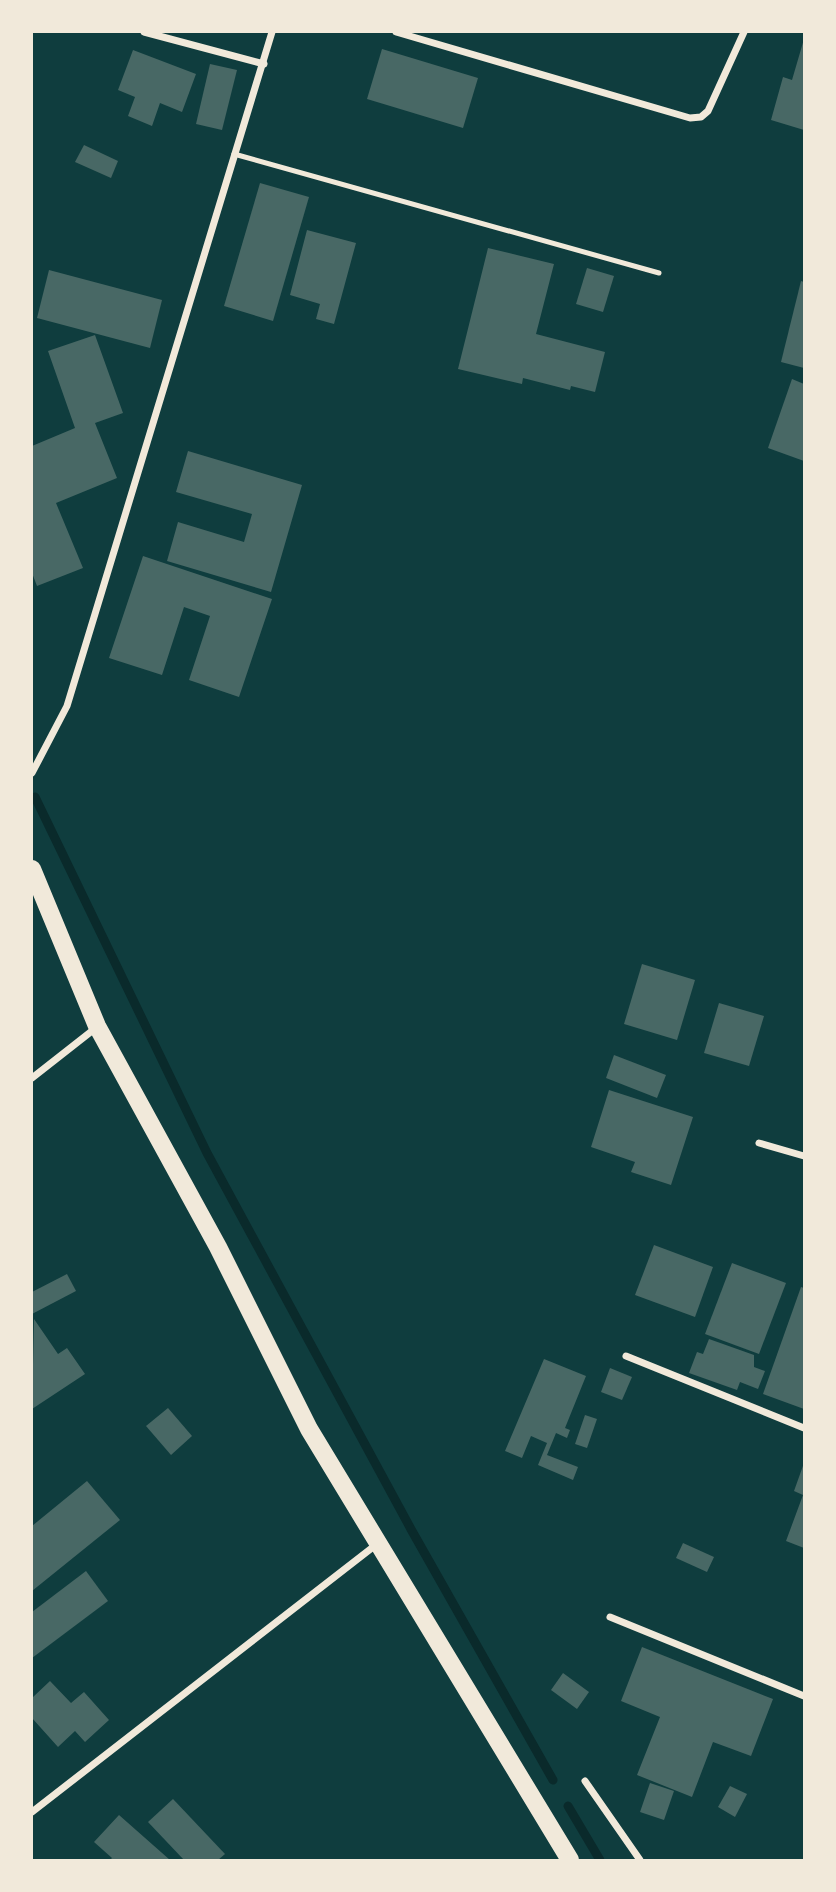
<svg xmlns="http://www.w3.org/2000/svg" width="836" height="1892" font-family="'Libre Baskerville',serif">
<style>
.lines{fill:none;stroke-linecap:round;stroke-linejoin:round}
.stream{stroke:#0a2a2b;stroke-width:9}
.building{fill:#486865}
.service{stroke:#f1e9da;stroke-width:5}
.minor{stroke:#f1e9da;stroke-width:7}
.primary{stroke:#f1e9da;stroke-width:18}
</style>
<rect width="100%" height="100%" fill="#0f3d3e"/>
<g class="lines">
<g class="stream">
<polyline points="35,797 207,1153 412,1531 553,1780"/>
<polyline points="568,1806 600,1860"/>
</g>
</g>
<g class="building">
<polygon points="804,39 804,130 771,120 783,77 792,80"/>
<polygon points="382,49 478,78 463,128 367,99"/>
<polygon points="133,50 196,74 182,112 160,103 152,126 128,116 135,97 118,90"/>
<polygon points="210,64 237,70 222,130 196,124"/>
<polygon points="84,145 118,161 111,178 75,162"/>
<polygon points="260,183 309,197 273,321 224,306"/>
<polygon points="307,230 356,243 334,324 316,319 320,304 290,295"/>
<polygon points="488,248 554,264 536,334 605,352 595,392 571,386 570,390 523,378 522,384 458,369"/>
<polygon points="587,268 614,276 603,312 576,304"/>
<polygon points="49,270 162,300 150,348 37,318"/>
<polygon points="801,281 804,282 804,368 781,362"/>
<polygon points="95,335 123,413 95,423 117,478 56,503 83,568 37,586 32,573 32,446 75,428 48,351"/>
<polygon points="792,379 804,384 804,461 768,448"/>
<polygon points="188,451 302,485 271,592 167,561 178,522 244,542 252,514 176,492"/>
<polygon points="143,556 272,599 239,697 189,680 210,616 184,607 162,675 109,658"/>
<polygon points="642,964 695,980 677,1040 624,1024"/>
<polygon points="719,1003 764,1016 749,1066 704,1053"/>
<polygon points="614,1055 666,1075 657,1098 606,1078"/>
<polygon points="609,1090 693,1117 671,1185 631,1172 635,1162 591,1147"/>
<polygon points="654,1245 713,1267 695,1317 635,1295"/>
<polygon points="732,1263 786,1283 759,1354 705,1334"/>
<polygon points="67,1274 76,1291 32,1314 32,1292"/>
<polygon points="801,1287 804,1288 804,1409 763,1394"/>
<polygon points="34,1319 58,1354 67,1348 85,1374 32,1409"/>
<polygon points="709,1339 754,1355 754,1367 765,1371 758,1389 740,1382 737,1390 689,1373 697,1352 703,1354"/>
<polygon points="544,1359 586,1376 565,1428 570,1430 567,1438 556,1433 547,1455 578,1467 573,1480 538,1465 547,1443 531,1436 522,1458 505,1451"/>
<polygon points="610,1368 632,1377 622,1400 601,1392"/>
<polygon points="168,1408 192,1436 171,1455 146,1426"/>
<polygon points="585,1415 597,1419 587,1448 575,1444"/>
<polygon points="804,1463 804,1548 786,1541 803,1495 794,1491"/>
<polygon points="87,1481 120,1520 32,1591 32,1526"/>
<polygon points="683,1543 714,1557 707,1572 676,1558"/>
<polygon points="86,1571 108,1601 32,1658 32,1612"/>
<polygon points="642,1647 773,1699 751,1756 713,1742 692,1797 637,1775 660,1717 621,1701"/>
<polygon points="563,1673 589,1692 577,1709 551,1690"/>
<polygon points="50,1681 71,1703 84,1692 109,1720 85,1742 75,1731 58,1747 32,1718 32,1698"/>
<polygon points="650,1783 674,1791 664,1820 640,1812"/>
<polygon points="730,1786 747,1794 735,1817 718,1807"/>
<polygon points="173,1799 225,1854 218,1860 184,1860 148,1822"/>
<polygon points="119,1815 170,1860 110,1860 112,1858 94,1842"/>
</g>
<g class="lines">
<polyline class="service" points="234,154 659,273"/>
<g class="minor">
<polyline points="144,32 264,64"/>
<polyline points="396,32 690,118 701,117 708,111 744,32"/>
<polyline points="32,773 67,706 272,32"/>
<polyline points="32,1078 97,1027"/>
<polyline points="759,1143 804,1156"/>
<polyline points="626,1356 804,1428"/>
<polyline points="610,1617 804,1696"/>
<polyline points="585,1781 640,1860"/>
<polyline points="32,1812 377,1544"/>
</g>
<polyline class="primary" points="32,869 97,1026 218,1247 309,1429 570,1860"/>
</g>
<rect width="836" height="1892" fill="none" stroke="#f1e9da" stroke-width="66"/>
</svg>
